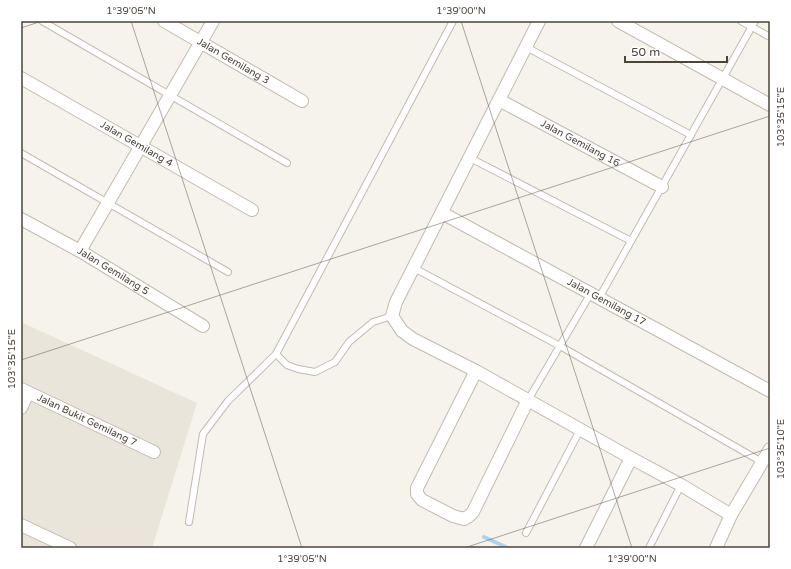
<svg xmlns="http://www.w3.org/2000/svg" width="791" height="569" font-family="'Varela Round',sans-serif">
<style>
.residential{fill:#eae5da}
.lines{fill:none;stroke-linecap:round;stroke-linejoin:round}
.stream{stroke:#a9d4f2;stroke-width:4}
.service-casing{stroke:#c2bbae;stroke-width:8}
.minor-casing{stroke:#c2bbae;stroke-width:14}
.service{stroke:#fff;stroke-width:6}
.minor{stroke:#fff;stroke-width:12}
.ticks{fill:none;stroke:#4b4439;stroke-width:1;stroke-opacity:0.45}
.labels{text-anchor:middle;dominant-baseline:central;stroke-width:4;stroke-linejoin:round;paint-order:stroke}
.street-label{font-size:10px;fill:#4b4439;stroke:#fff}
.neatline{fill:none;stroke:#4b4439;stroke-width:1.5}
.ticks-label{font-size:10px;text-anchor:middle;fill:#4b4439}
</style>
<rect width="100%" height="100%" fill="#f6f3ec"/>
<polygon class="residential" points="21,322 197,403 152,548 21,548"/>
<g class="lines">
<polyline class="stream" points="484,537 508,548"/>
<defs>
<g id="service">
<polyline points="42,21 287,163"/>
<polyline points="741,21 770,37"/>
<polyline points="526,47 691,135"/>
<polyline points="21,153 228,272"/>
<polyline points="470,158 631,241"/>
<polyline points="414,268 560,346 762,462"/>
<polyline points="599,298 755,21"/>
<polyline points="276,354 453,21"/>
<polyline points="528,400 591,293"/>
<polyline points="189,522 203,434 228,401 276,354 287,365 298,369 315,372 335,362 349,342 373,322 392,316"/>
<polyline points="526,533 580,430"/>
<polyline points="649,548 681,485"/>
</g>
<g id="minor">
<path id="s1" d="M164 21 302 101"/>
<polyline points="539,21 396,302 392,316 402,331 413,339 476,371 631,458 681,485 731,515"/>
<polyline points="618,21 770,105"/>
<path id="s2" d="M21 78 252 210"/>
<path id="s3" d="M499 100 662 187"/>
<path id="s4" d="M442 213 599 298 770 391"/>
<path id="s5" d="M21 219 80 251 203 326"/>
<polyline points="80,251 213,21"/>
<polyline points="476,371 417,488 417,494 422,500 453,516 464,519 469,516 473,512 528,400"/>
<path id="s6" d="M21 389 154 452"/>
<polyline points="21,408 28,393"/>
<polyline points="21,525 70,548"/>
<polyline points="586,548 631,458"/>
<polyline points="716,548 731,515 770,449"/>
</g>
</defs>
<use href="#service" class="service-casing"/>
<use href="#minor" class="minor-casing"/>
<use href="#service" class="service"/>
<use href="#minor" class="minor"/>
</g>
<path class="ticks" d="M131 21 302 548M461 21 632 548M21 28 42 21M21 360 770 116M464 548 770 448"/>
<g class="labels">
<g class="street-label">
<text stroke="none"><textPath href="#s1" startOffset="80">Jalan Gemilang 3</textPath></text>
<text stroke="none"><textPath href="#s3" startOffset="92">Jalan Gemilang 16</textPath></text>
<text stroke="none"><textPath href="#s2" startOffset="133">Jalan Gemilang 4</textPath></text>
<text stroke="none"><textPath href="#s5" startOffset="106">Jalan Gemilang 5</textPath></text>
<text stroke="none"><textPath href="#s4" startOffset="187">Jalan Gemilang 17</textPath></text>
<text stroke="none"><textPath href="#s6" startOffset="73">Jalan Bukit Gemilang 7</textPath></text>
</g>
</g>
<rect width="791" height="569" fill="none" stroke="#ffffff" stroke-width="44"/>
<path d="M625 56v6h102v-6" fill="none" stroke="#4b4439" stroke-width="2"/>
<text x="631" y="56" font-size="12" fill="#4b4439" stroke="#ffffff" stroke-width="3" paint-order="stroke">50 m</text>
<rect x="22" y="22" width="747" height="525" class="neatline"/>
<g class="ticks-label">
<text x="131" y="14">1°39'05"N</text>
<text x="461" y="14">1°39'00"N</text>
<text transform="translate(780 117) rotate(-90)" y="4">103°35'15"E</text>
<text transform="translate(11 359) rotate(-90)" y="4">103°35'15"E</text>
<text transform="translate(780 449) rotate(-90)" y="4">103°35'10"E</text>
<text x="302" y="562">1°39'05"N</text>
<text x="632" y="562">1°39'00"N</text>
</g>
</svg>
